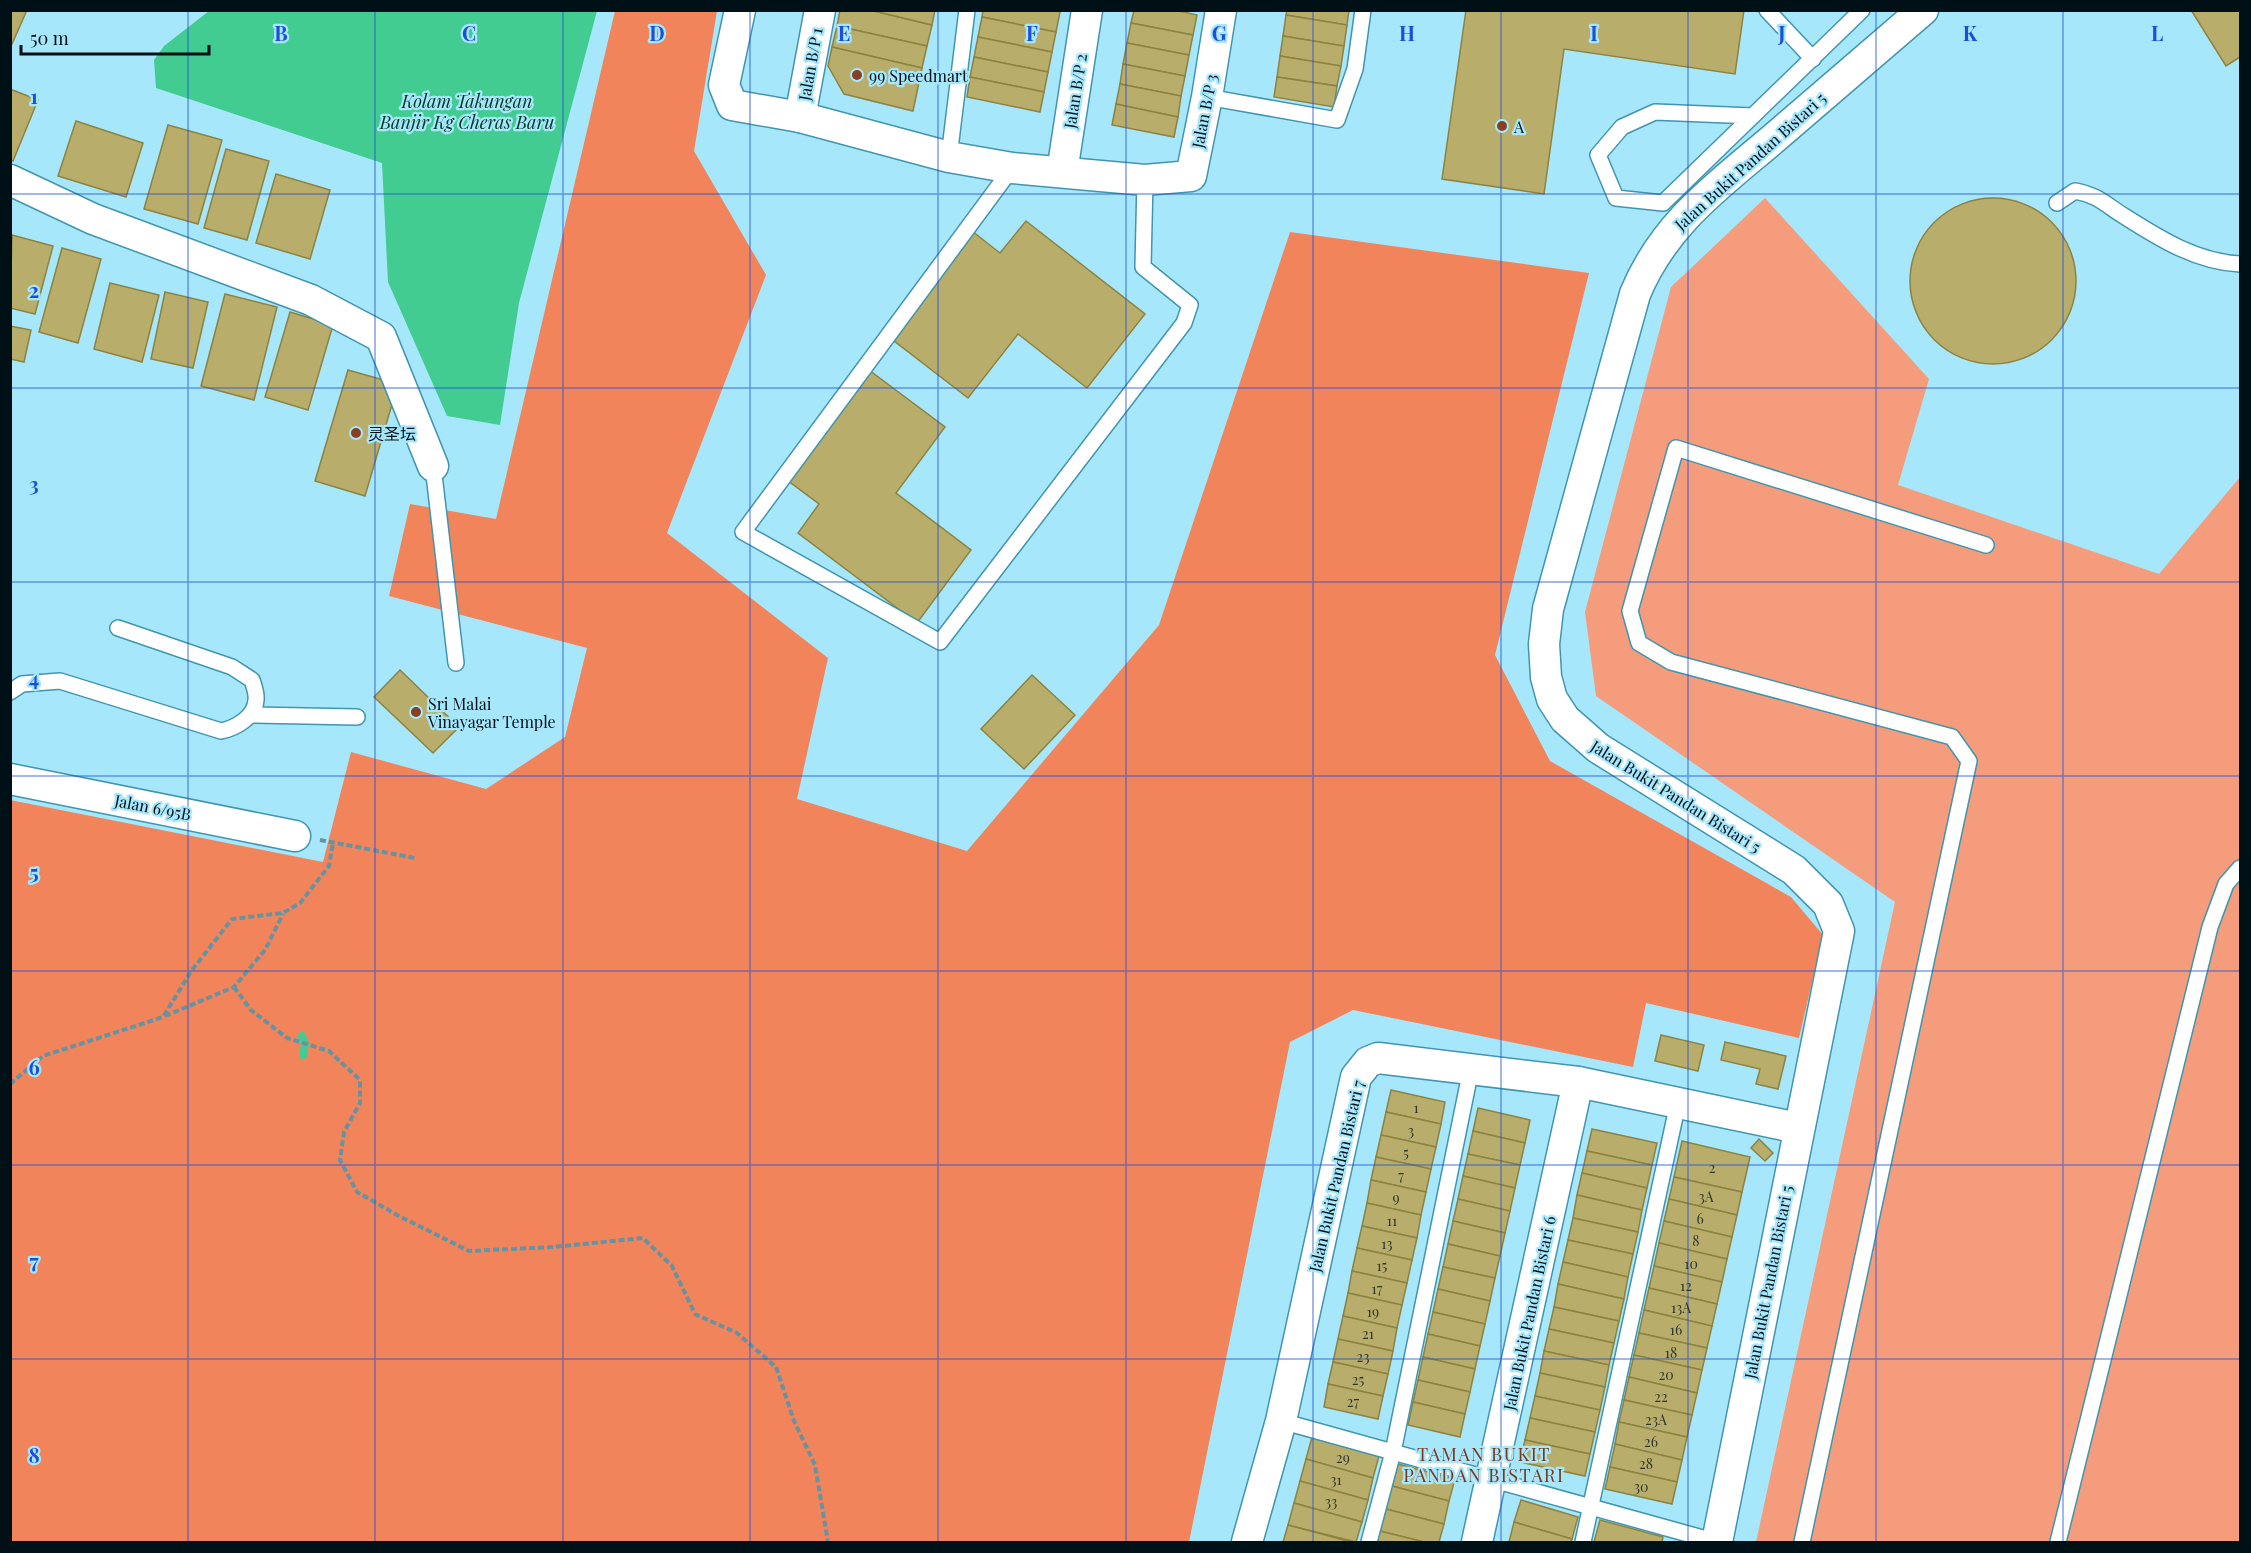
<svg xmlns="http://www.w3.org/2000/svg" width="2251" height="1553" font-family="'Playfair Display','Noto Sans SC',serif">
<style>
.green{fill:#f49c7c}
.forest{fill:#f2845b}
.water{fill:#43cc91}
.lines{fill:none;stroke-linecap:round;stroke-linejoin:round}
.stream{stroke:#43cc91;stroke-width:8}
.building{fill:#b8ad6a;stroke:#8d8340;stroke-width:1.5}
.lane-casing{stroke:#4195ae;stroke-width:18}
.street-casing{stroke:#4195ae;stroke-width:33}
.path{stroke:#6593a2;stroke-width:4;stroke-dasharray:6 3;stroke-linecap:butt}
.lane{stroke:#fff;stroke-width:15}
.street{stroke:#fff;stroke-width:30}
.grid{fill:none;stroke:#1d4ed8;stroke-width:1.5;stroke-opacity:0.55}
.poi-dot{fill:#883f23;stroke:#a7e7fc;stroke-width:2}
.labels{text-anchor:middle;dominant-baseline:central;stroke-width:4.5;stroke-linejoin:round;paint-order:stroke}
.number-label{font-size:14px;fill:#2e372c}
.street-label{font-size:16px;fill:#001017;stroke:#a7e7fc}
.poi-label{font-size:16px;fill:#001017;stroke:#a7e7fc;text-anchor:start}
.water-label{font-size:18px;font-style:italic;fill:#003a23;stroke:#a7e7fc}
.neighbourhood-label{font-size:18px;letter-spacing:1.5px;fill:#79371d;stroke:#a7e7fc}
.grid-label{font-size:20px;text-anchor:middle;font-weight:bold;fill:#1d4ed8;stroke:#a7e7fc;stroke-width:4.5;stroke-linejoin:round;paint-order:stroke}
</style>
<rect width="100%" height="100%" fill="#a7e7fc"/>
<polygon class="green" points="1765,198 1929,379 1898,485 2159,574 2240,477 2240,1542 1756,1542 1895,902 1596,696 1585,612 1671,287"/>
<polygon class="forest" points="615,11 717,11 694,151 766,275 667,533 828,658 797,799 967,851 1159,625 1290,232 1589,273 1495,655 1550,761 1791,897 1823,935 1799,1038 1646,1003 1633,1067 1353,1010 1290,1042 1189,1542 11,1542 10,800 323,862 351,752 486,789 565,737 587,648 389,596 410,504 496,519"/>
<polygon class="water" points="209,11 597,11 519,303 500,425 447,416 388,282 382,163 156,88 154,60 164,46"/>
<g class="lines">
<polyline class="stream" points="302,1036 305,1044 303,1055"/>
</g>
<g class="building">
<polygon points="10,10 27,10 12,44 10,43"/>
<polygon points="840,10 870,10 932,25 927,46 837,26"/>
<polygon points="870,10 935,10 932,25"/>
<polygon points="983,10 1054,10 1060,12 1056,32 982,17"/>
<polygon points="1134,10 1175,10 1197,15 1193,35 1131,23"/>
<polygon points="1287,10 1349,10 1347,25 1286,15"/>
<polygon points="1466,10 1744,10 1735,74 1564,49 1544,194 1442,179"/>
<polygon points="2191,10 2240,10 2240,57 2226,66"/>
<polygon points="1286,15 1347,25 1344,46 1283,36"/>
<polygon points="982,17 1056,32 1052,52 978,37"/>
<polygon points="1131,23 1193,35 1189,55 1127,43"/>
<polygon points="837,26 927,46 922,68 832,47"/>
<polygon points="1283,36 1344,46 1341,66 1280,56"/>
<polygon points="978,37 1052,52 1048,72 974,57"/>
<polygon points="1127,43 1189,55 1185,76 1123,64"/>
<polygon points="832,47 922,68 913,111 844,94 828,66"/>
<polygon points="1280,56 1341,66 1337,86 1277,77"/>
<polygon points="974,57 1048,72 1044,92 970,77"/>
<polygon points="1123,64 1185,76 1181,96 1120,84"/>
<polygon points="970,77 1044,92 1040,112 967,97"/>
<polygon points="1277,77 1337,86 1334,107 1274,97"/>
<polygon points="1120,84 1181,96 1178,117 1116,104"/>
<polygon points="10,89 38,100 13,161 10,160"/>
<polygon points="1116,104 1178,117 1174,137 1112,125"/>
<polygon points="76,121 143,143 126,197 58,176"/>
<polygon points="168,125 222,140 198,224 144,209"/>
<polygon points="226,149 269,161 247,240 204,228"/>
<polygon points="276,174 330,190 310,259 256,243"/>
<circle cx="1993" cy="281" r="83"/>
<polygon points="1026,221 1145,314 1087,388 1018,334 968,398 889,337 972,231 1000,253"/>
<polygon points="12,235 53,246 35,314 10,308"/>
<polygon points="62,248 101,259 78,343 39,332"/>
<polygon points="110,283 159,295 142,362 94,349"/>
<polygon points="165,292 208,302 193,368 151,359"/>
<polygon points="225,294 277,307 254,400 201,386"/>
<polygon points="290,312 333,325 308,410 265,397"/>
<polygon points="10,326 31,330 24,362 10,359"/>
<polygon points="348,370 398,384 365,496 315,481"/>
<polygon points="869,370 945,427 896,493 971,550 917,623 798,533 819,504 787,480"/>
<polygon points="400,670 459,727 433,753 374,697"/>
<polygon points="1032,675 1075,715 1024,769 981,729"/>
<polygon points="1661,1035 1704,1045 1698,1071 1655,1061"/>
<polygon points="1725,1042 1786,1056 1778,1089 1756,1084 1760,1069 1721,1060"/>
<polygon points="1391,1090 1445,1102 1441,1124 1386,1112"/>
<polygon points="1478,1108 1530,1120 1525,1143 1473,1131"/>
<polygon points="1386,1112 1441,1124 1436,1147 1381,1135"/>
<polygon points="1592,1129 1657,1143 1652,1165 1587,1151"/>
<polygon points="1473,1131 1525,1143 1520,1165 1468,1154"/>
<polygon points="1381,1135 1436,1147 1431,1169 1376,1157"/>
<polygon points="1759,1139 1773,1153 1765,1161 1751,1148"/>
<polygon points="1682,1141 1750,1157 1742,1192 1674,1177"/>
<polygon points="1587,1151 1652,1165 1647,1188 1582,1173"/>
<polygon points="1468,1154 1520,1165 1515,1188 1463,1176"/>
<polygon points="1376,1157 1431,1169 1426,1192 1371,1180"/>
<polygon points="1582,1173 1647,1188 1642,1210 1577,1195"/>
<polygon points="1463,1176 1515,1188 1510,1211 1458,1199"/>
<polygon points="1674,1177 1742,1192 1737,1215 1669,1199"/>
<polygon points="1371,1180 1426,1192 1421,1215 1367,1203"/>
<polygon points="1577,1195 1642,1210 1638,1232 1573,1218"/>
<polygon points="1458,1199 1510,1211 1505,1233 1453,1221"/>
<polygon points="1669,1199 1737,1215 1732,1237 1664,1221"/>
<polygon points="1367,1203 1421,1215 1417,1238 1362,1226"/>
<polygon points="1573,1218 1638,1232 1633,1254 1568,1240"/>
<polygon points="1453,1221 1505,1233 1500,1256 1448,1244"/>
<polygon points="1664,1221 1732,1237 1727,1259 1659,1243"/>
<polygon points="1362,1226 1417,1238 1412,1260 1357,1248"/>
<polygon points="1568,1240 1633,1254 1628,1277 1563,1262"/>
<polygon points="1659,1243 1727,1259 1722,1282 1654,1266"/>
<polygon points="1448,1244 1500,1256 1495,1278 1443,1267"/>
<polygon points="1357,1248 1412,1260 1407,1283 1352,1271"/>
<polygon points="1563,1262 1628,1277 1624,1299 1558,1284"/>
<polygon points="1654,1266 1722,1282 1717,1304 1649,1288"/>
<polygon points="1443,1267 1495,1278 1490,1301 1438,1289"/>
<polygon points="1352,1271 1407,1283 1402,1305 1348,1293"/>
<polygon points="1558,1284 1624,1299 1619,1321 1554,1307"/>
<polygon points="1649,1288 1717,1304 1712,1326 1644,1310"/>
<polygon points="1438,1289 1490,1301 1485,1324 1433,1312"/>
<polygon points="1348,1293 1402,1305 1397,1328 1343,1316"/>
<polygon points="1554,1307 1619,1321 1614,1343 1549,1329"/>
<polygon points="1644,1310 1712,1326 1707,1348 1639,1333"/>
<polygon points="1433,1312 1485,1324 1480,1346 1428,1334"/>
<polygon points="1343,1316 1397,1328 1393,1351 1338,1339"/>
<polygon points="1549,1329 1614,1343 1609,1365 1544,1351"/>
<polygon points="1639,1333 1707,1348 1702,1370 1634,1355"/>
<polygon points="1428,1334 1480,1346 1475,1369 1423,1357"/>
<polygon points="1338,1339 1393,1351 1388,1374 1333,1362"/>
<polygon points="1544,1351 1609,1365 1605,1387 1540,1373"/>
<polygon points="1634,1355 1702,1370 1697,1393 1629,1377"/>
<polygon points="1423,1357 1475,1369 1470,1392 1418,1380"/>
<polygon points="1333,1362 1388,1374 1383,1396 1328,1384"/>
<polygon points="1540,1373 1605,1387 1600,1410 1535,1396"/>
<polygon points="1629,1377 1697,1393 1692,1415 1624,1400"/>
<polygon points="1418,1380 1470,1392 1465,1414 1413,1402"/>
<polygon points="1328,1384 1383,1396 1378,1419 1324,1407"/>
<polygon points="1535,1396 1600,1410 1595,1432 1530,1418"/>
<polygon points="1624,1400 1692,1415 1687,1437 1619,1422"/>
<polygon points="1413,1402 1465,1414 1460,1437 1408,1425"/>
<polygon points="1530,1418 1595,1432 1590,1454 1525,1440"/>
<polygon points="1619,1422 1687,1437 1682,1460 1615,1444"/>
<polygon points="1312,1437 1379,1456 1373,1478 1306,1459"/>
<polygon points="1525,1440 1590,1454 1585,1476 1520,1462"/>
<polygon points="1615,1444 1682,1460 1677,1482 1610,1467"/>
<polygon points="1306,1459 1373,1478 1368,1500 1300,1481"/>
<polygon points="1398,1464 1455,1479 1449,1501 1392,1486"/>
<polygon points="1610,1467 1677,1482 1672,1504 1605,1489"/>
<polygon points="1300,1481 1368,1500 1362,1522 1294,1503"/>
<polygon points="1392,1486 1449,1501 1444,1524 1386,1509"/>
<polygon points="1521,1500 1578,1517 1572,1539 1514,1522"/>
<polygon points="1294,1503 1362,1522 1356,1542 1288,1525"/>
<polygon points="1386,1509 1444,1524 1439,1542 1424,1542 1380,1531"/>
<polygon points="1600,1520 1663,1537 1662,1542 1594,1542"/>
<polygon points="1514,1522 1572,1539 1571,1542 1509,1542"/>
<polygon points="1288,1525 1351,1542 1283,1542"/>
<polygon points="1380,1531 1424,1542 1377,1542"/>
</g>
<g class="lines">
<defs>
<g id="lane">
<polyline points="1767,10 1813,59"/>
<polyline points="1207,97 1337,120 1355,69 1363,10"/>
<polyline points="1753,116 1655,112 1622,127 1598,155 1616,198 1663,203 1862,10"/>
<polyline points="949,157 967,10"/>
<polyline points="1012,168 743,532 940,642 1184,323 1190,305 1143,267 1145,180"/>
<path d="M2057 203 2075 191C2098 195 2106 205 2124 216 2160 239 2197 262 2240 264"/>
<polyline points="433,466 456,663"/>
<path d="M10 692 22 684 60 681 221 731C236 728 255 717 256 700 257 694 254 686 252 680L232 667 118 628"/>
<polyline points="250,715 357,717"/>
<polyline points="1281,1421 1717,1542"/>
<polyline points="1369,1542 1393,1452 1471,1069"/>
<polyline points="1583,1542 1678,1103"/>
<polyline points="1802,1542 1969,761 1952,737 1671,662 1639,643 1630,611 1676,448 1986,545"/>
<polyline points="2058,1542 2210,927 2226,884 2240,868"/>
</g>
<g id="street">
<polyline points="740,10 724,85 732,105 800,117 949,157 1012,168 1145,180 1191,176 1207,97 1221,10"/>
<polyline points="800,117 820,10"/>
<polyline points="1062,172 1087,10"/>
<polyline points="10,180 93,219 311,300 381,337 433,466"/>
<polyline points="10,779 295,836"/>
<polyline points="1247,1542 1281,1421 1356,1077 1368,1062 1378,1058 1578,1082 1798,1128"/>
<polyline points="1477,1542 1578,1082"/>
<path d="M1717 1542 1839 931 1828 904 1794 870 1598 748 1565 719 1552 699 1546 677 1544 644 1548 609 1635 294C1665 221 1722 183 1780 133 1828 92 1875 51 1923 10"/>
</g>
</defs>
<use href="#lane" class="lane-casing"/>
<use href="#street" class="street-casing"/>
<g class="path">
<polyline points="320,840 415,858"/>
<polyline points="234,987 251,1010 287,1038 329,1051 360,1080 360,1103 344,1132 340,1160 357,1192 397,1215 469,1251 553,1247 643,1238 672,1266 695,1314 737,1333 776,1367 794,1421 815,1465 828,1542"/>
<polyline points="165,1016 234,987 265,950 283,914"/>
<polyline points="10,1084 43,1056 163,1017 192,970 232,919 283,913 300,903 329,866 333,843"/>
</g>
<use href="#lane" class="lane"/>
<use href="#street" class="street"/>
</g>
<path class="grid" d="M188 10V1542M375 10V1542M563 10V1542M750 10V1542M938 10V1542M1126 10V1542M1313 10V1542M1501 10V1542M1688 10V1542M1876 10V1542M2063 10V1542M10 194H2240M10 388H2240M10 582H2240M10 776H2240M10 971H2240M10 1165H2240M10 1359H2240"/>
<g class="poi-dot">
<circle cx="857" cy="75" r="6"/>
<circle cx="1502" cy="126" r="6"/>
<circle cx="356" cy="433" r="6"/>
<circle cx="416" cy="712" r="6"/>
</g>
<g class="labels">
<g class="number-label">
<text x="1416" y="1107">1</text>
<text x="1411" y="1130">3</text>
<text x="1406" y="1152">5</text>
<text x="1712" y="1167">2</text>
<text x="1401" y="1175">7</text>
<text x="1706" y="1196">3A</text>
<text x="1396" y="1197">9</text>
<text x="1700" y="1218">6</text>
<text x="1392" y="1220">11</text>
<text x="1696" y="1240">8</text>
<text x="1387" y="1243">13</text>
<text x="1691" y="1263">10</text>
<text x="1382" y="1265">15</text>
<text x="1686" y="1285">12</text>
<text x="1377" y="1288">17</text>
<text x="1681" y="1307">13A</text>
<text x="1373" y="1311">19</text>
<text x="1676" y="1329">16</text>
<text x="1368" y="1333">21</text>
<text x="1671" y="1352">18</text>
<text x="1363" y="1356">23</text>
<text x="1666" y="1374">20</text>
<text x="1358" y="1379">25</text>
<text x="1661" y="1396">22</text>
<text x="1353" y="1401">27</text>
<text x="1656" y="1419">23A</text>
<text x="1651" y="1441">26</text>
<text x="1343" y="1457">29</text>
<text x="1646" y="1463">28</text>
<text x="1336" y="1479">31</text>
<text x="1641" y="1486">30</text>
<text x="1331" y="1501">33</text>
</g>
<g class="street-label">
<text transform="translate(810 64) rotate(-80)">Jalan B/P 1</text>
<text transform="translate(1075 91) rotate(-81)">Jalan B/P 2</text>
<text transform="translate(1204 111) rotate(-79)">Jalan B/P 3</text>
<text transform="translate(1750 161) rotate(-42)">Jalan Bukit Pandan Bistari 5</text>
<text transform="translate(1676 796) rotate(32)">Jalan Bukit Pandan Bistari 5</text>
<text transform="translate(153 807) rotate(11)">Jalan 6/95B</text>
<text transform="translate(1336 1176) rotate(-77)">Jalan Bukit Pandan Bistari 7</text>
<text transform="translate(1768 1282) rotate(-79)">Jalan Bukit Pandan Bistari 5</text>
<text transform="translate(1529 1313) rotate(-78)">Jalan Bukit Pandan Bistari 6</text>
</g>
<g class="poi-label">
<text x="869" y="75">99 Speedmart</text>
<text x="1514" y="126">A</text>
<text x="368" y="433">灵圣坛</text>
<text x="428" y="703">Sri Malai<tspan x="428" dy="18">Vinayagar Temple</tspan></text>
</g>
<g class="water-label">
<text x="467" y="101">Kolam Takungan<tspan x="467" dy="21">Banjir Kg Cheras Baru</tspan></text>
</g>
<g class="neighbourhood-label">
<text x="1484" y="1454">TAMAN BUKIT<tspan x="1484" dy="21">PANDAN BISTARI</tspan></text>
</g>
</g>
<g class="grid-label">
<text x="281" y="41">B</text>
<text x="469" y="41">C</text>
<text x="657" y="41">D</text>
<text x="844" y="41">E</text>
<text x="1032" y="41">F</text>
<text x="1219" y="41">G</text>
<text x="1407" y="41">H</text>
<text x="1594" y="41">I</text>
<text x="1782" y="41">J</text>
<text x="1970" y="41">K</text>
<text x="2157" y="41">L</text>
<text x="34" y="104">1</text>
<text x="34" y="298">2</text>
<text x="34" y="492">3</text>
<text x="34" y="686">4</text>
<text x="34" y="880">5</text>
<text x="34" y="1075">6</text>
<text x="34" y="1269">7</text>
<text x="34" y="1463">8</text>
</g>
<rect width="2251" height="1553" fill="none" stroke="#001017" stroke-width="24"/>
<path d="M21 45v9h188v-9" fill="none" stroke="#001017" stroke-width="3"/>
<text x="30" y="45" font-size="18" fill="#001017" stroke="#a7e7fc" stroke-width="4.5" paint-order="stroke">50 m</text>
</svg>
